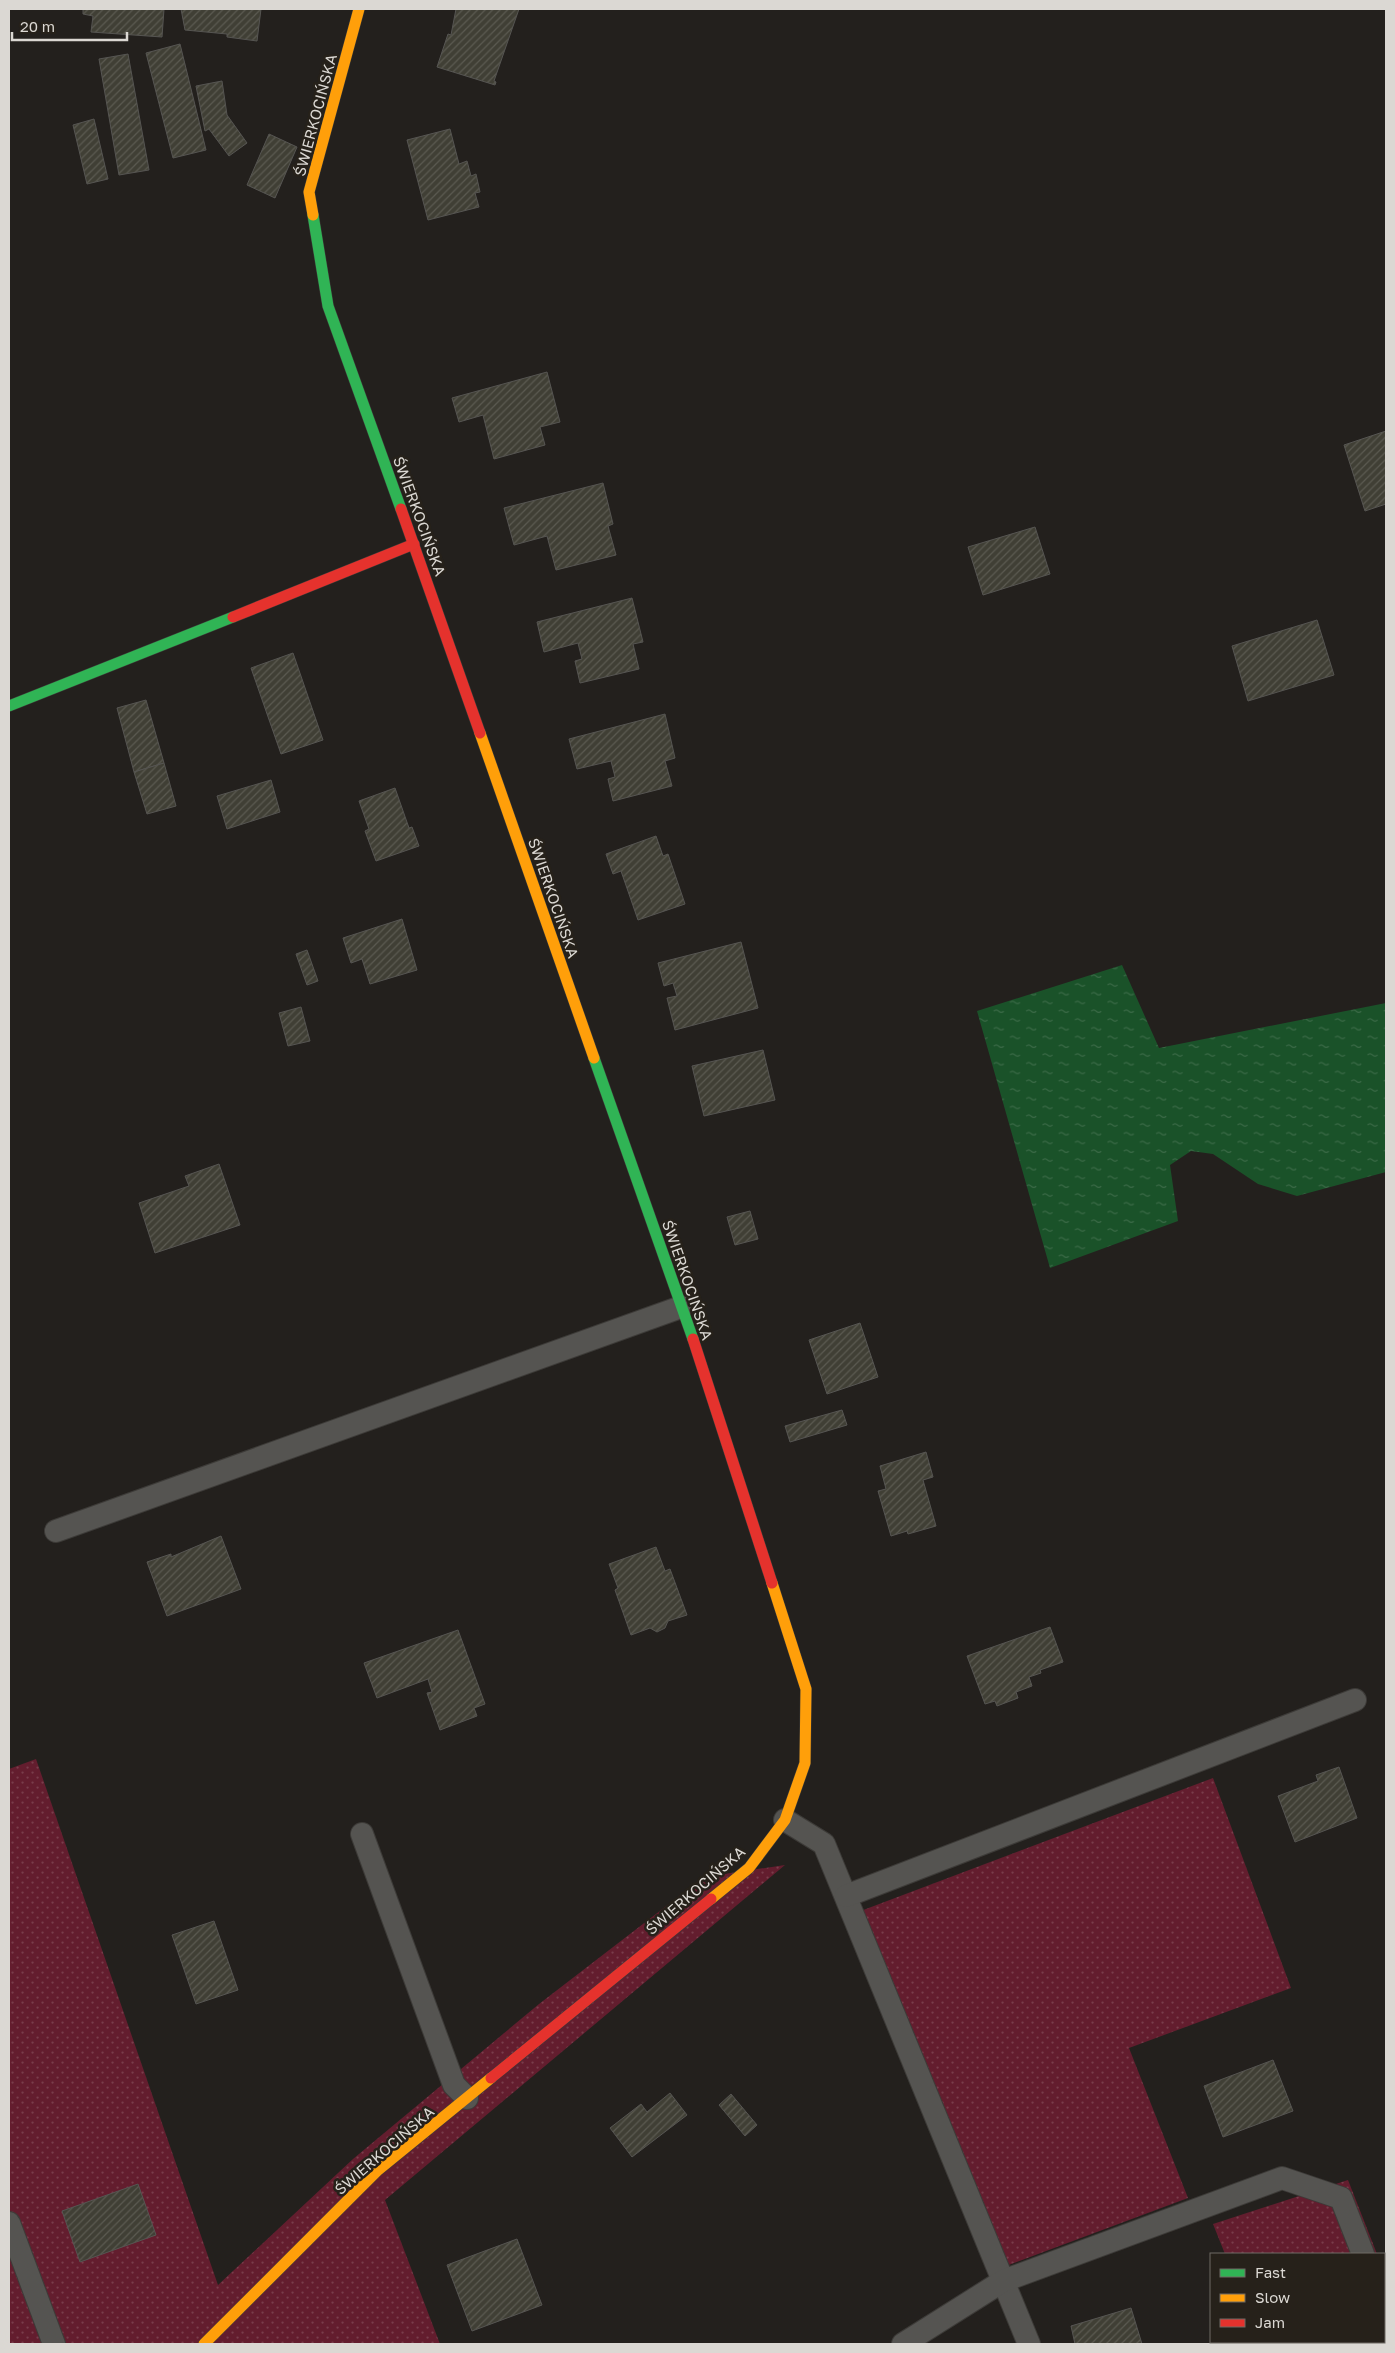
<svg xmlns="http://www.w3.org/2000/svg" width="1395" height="2353" font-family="'Golos Text',sans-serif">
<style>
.grass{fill:url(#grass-dots)}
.water{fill:url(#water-ripples)}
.building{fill:url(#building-hatch);stroke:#565552}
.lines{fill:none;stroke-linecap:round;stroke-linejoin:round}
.lane-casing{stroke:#3d3b38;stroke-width:24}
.fast-casing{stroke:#3d3b38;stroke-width:12}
.slow-casing{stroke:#3d3b38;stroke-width:12}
.jam-casing{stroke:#3d3b38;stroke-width:12}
.lane{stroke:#555451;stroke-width:22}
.fast{stroke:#30b455;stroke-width:11}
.slow{stroke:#ff9f0a;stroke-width:11}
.jam{stroke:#e5322d;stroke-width:11}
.labels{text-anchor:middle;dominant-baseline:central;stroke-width:5;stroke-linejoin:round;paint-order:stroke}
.street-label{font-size:15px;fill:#dbd8d3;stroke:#26211a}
</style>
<defs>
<pattern id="grass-dots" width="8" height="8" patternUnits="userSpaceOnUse" patternTransform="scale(1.25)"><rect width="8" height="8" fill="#631d2e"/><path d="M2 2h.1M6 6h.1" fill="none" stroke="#793d4b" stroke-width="1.8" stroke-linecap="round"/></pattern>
<pattern id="water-ripples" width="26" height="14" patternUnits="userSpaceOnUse" patternTransform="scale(1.25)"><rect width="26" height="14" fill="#1a5229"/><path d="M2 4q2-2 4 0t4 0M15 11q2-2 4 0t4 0" fill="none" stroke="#3b6a47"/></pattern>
<pattern id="building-hatch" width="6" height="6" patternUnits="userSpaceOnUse" patternTransform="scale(1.25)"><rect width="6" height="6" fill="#403f35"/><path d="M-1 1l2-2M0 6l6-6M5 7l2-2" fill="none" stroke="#5b5a51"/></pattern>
</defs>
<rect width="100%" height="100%" fill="#23201d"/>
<g class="grass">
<polygon points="36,1759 218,2285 353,2159 539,2004 704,1877 785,1865 385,2200 440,2344 9,2344 9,1769"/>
<polygon points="1213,1778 1291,1988 1129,2048 1188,2198 1006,2266 858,1912"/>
<polygon points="1348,2180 1377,2254 1225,2254 1213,2224"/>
<polygon points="1384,2271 1386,2278 1386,2344 1260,2344 1259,2342 1384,2342"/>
</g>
<polygon class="water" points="1122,965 1159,1048 1386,1003 1386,1172 1297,1196 1258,1184 1213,1154 1191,1151 1170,1165 1178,1221 1050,1268 977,1011"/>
<g class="building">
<polygon points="83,9 164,9 162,37 91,32 93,16 83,14"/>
<polygon points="181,9 261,9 257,41 227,37 227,34 185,30"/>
<polygon points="456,9 519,9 494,81 496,82 495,85 437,67 448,34 451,35"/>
<polygon points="180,44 206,150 173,158 146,53"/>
<polygon points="128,54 149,170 119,175 99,59"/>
<polygon points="222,81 227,115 247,143 229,156 209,129 205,131 196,86"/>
<polygon points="94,119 108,179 87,184 73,125"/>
<polygon points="450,129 459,164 467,161 471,176 476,174 480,192 475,193 479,207 428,220 407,140"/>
<polygon points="269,134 297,147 275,198 247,185"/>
<polygon points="547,372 560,422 540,427 545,445 494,459 483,415 459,422 452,398"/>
<polygon points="1386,431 1386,504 1365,511 1344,445"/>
<polygon points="603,483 613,524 608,526 616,555 556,570 547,536 514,545 504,508"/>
<polygon points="1035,527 1050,574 983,595 968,547"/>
<polygon points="632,598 643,642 633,644 639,669 580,683 575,661 582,659 578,643 544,652 537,622"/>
<polygon points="1317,620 1334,675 1248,701 1232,646"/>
<polygon points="293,653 323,740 281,754 251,668"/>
<polygon points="146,700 164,763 134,772 117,708"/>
<polygon points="665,714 675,758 665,761 672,786 613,801 608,779 615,777 611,761 577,769 569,739"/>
<polygon points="164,763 176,806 147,814 134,772"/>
<polygon points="271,780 280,812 227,829 217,796"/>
<polygon points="395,788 409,828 412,827 419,846 376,861 365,831 369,829 359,801"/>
<polygon points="656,836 663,856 668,854 685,904 638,920 621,871 613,874 606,854"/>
<polygon points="402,919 417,970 370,984 362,959 351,963 343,938"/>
<polygon points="741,942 758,1008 675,1030 667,998 677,996 673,983 664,986 658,963"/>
<polygon points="307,950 318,981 307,985 296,954"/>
<polygon points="301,1007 310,1041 288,1046 279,1013"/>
<polygon points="763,1050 775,1100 704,1116 692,1066"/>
<polygon points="219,1164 240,1225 155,1253 139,1203 189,1186 185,1176"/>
<polygon points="750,1211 758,1239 735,1245 727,1217"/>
<polygon points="860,1323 878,1377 827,1394 809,1340"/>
<polygon points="842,1410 847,1425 790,1442 785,1426"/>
<polygon points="926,1452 933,1477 923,1480 936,1526 908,1534 907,1531 891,1536 878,1491 886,1489 880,1466"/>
<polygon points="221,1536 241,1589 167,1616 147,1562 171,1554 171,1557"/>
<polygon points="656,1547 665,1571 670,1569 687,1615 668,1621 665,1628 657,1632 650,1628 631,1635 615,1590 618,1588 609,1564"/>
<polygon points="1050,1627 1063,1662 1040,1670 1041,1673 1029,1677 1032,1686 1016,1692 1018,1698 997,1706 995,1701 985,1704 967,1656"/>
<polygon points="458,1630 485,1704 474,1708 477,1716 440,1730 427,1693 432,1692 428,1679 377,1698 364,1663"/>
<polygon points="1339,1767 1357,1818 1295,1842 1278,1796 1318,1781 1316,1775"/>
<polygon points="214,1921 238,1990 196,2004 172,1935"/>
<polygon points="1273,2060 1293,2111 1223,2137 1204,2086"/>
<polygon points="670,2093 687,2115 632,2157 610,2128 641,2104 647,2112"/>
<polygon points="731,2094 757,2125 745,2136 719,2105"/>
<polygon points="138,2184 156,2235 80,2262 62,2211"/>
<polygon points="517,2239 542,2305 472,2331 447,2265"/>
<polygon points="1131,2308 1142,2344 1075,2344 1071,2326"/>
</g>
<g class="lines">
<defs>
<g id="lane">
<polyline points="56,1531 681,1307"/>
<polyline points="785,1820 824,1844 1029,2344"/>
<polyline points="362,1834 454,2085 467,2098"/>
<polyline points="846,1896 1355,1700"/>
<polyline points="9,2223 54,2344"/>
<polyline points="1384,2307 1386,2314"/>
<polyline points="903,2344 1003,2281 1282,2178 1341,2198 1363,2254"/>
</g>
<g id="fast">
<polyline points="313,215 328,306 401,509"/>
<polyline points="9,706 233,617"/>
<polyline points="594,1058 693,1339"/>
</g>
<g id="slow">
<polyline points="313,215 309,192 359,9"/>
<polyline points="480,733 594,1058"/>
<polyline points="711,1899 749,1868 785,1820 805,1763 806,1689 772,1583"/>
<polyline points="204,2344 377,2171 491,2078"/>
</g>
<g id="jam">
<polyline points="401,509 480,733"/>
<polyline points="233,617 414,544"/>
<polyline points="693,1339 772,1583"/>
<polyline points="491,2078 711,1899"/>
</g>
</defs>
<use href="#lane" class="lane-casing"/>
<use href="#fast" class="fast-casing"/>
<use href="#slow" class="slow-casing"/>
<use href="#jam" class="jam-casing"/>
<use href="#lane" class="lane"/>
<use href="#fast" class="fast"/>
<use href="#slow" class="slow"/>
<use href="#jam" class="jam"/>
</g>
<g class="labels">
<g class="street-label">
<text transform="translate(315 115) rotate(-75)">ŚWIERKOCIŃSKA</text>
<text transform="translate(420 516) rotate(70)">ŚWIERKOCIŃSKA</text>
<text transform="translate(554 898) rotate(71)">ŚWIERKOCIŃSKA</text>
<text transform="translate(688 1280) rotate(71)">ŚWIERKOCIŃSKA</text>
<text transform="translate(695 1890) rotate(-41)">ŚWIERKOCIŃSKA</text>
<text transform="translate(384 2150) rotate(-41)">ŚWIERKOCIŃSKA</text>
</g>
</g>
<rect width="1395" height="2353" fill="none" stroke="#dbd8d3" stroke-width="20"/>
<rect x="1210" y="2253" width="175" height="90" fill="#26211a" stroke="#6e6a64"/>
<rect x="1220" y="2269" width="25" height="8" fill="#30b455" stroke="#6e6a64"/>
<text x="1255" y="2278" font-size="15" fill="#dbd8d3">Fast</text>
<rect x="1220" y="2294" width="25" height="8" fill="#ff9f0a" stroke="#6e6a64"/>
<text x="1255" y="2303" font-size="15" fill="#dbd8d3">Slow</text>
<rect x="1220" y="2319" width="25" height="8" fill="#e5322d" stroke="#6e6a64"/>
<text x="1255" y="2328" font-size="15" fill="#dbd8d3">Jam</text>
<path d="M12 32v8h115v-8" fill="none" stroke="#dbd8d3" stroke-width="2.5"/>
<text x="20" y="32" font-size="15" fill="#dbd8d3" stroke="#26211a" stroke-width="4" paint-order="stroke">20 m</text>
</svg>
